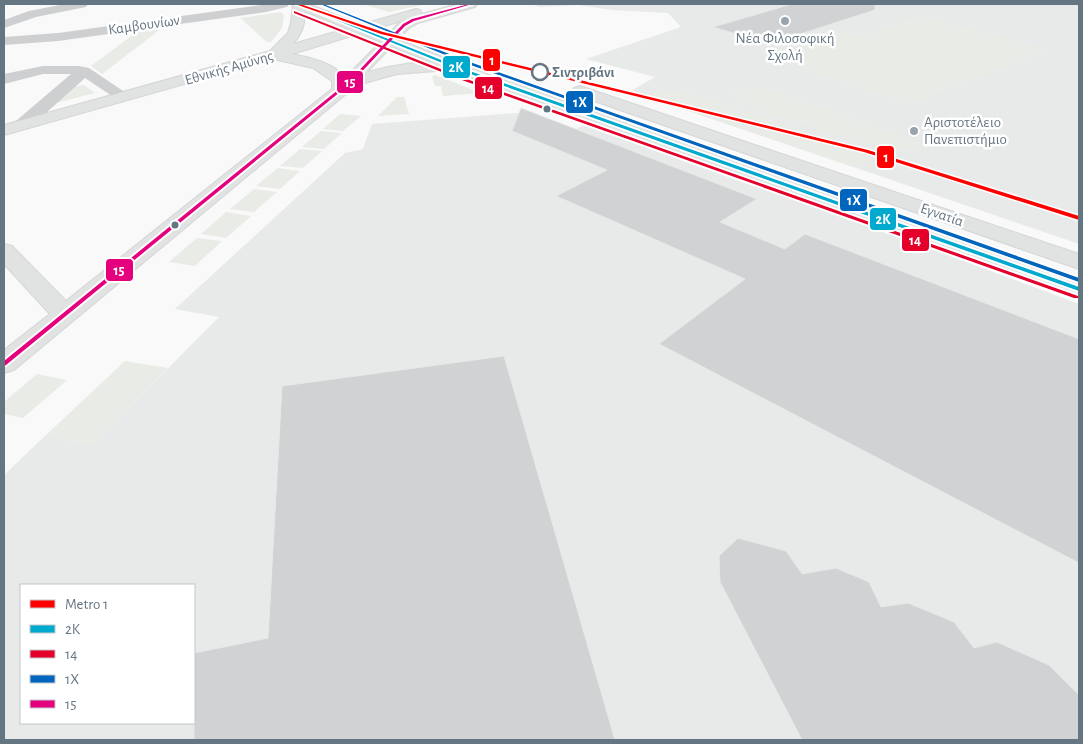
<svg xmlns="http://www.w3.org/2000/svg" width="1083" height="744" font-family="'Alegreya Sans',sans-serif">
<style>
.built{fill:#e8e9e9;fill-rule:evenodd}
.green{fill:#e8ebe6}
.building{fill:#d0d2d3;stroke:#e8e8e8}
.lines{fill:none;stroke-linecap:round;stroke-linejoin:round}
.secondary-casing{stroke:#d5d6d7;stroke-width:2}
.primary-casing{stroke:#d5d6d7;stroke-width:2}
.minor{fill:#cecfd0;fill-rule:evenodd}
.secondary{fill:#e1e2e2;fill-rule:evenodd}
.primary{fill:#e1e2e2;fill-rule:evenodd}
.bus-1-casing{stroke:#fff;stroke-width:4}
.bus-2-casing{stroke:#fff;stroke-width:4}
.bus-3-casing{stroke:#fff;stroke-width:4}
.bus-4-casing{stroke:#fff;stroke-width:4}
.bus-1{fill:#00a9ce;fill-rule:evenodd}
.bus-2{fill:#e4002b;fill-rule:evenodd}
.bus-3{fill:#0065bd;fill-rule:evenodd}
.bus-4{fill:#e5007d;fill-rule:evenodd}
.metro-1-casing{stroke:#fff;stroke-width:3}
.metro-1{fill:#f00;fill-rule:evenodd}
.poi-dot{fill:#99a4ac;stroke:#fff;stroke-width:2}
.stop-dot{fill:#fff;stroke:#657683;stroke-width:2.5}
.bus-dot{fill:#657683;stroke:#fff;stroke-width:2}
.labels{text-anchor:middle;dominant-baseline:central;stroke-width:5;stroke-linejoin:round;paint-order:stroke}
.far-street-label{font-size:15px;fill:#657683;stroke:#fff}
.far-poi-label{font-size:15px;fill:#657683;stroke:#fff}
.far-stop-label{font-size:15px;font-weight:bold;fill:#657683;stroke:#fff;text-anchor:start}
.line-badge{stroke:#fff;stroke-width:2}
.badge-label{font-size:14px;text-anchor:middle;font-weight:bold;fill:#fff}
</style>
<rect width="100%" height="100%" fill="#f9f9f9"/>
<g class="built">
<polygon points="530,4 1079,4 1079,244 631,91 655,77 586,59 681,27 668,13 612,10 578,5 540,7"/>
<path d="M531 112 576 129 586 124 771 189 1079 304V740H4V475L45 436 92 445 219 317 175 309 345 153 363 149 372 124ZM21 585H194V723H21Z"/>
</g>
<g class="green">
<polygon points="362,4 427,4 389,12"/>
<polygon points="281,12 284,16 282,28 271,42 267,42 240,18"/>
<polygon points="918,16 1049,50 910,104 771,60 797,52 791,49 836,33 870,35"/>
<polygon points="162,28 102,74 91,66 138,31"/>
<polygon points="435,75 481,93 443,96 441,86 435,86 432,76"/>
<polygon points="84,85 95,93 56,103 76,86"/>
<polygon points="765,87 936,148 902,150 888,145 866,145 774,115 736,100 731,90"/>
<polygon points="663,90 690,93 715,100 860,151 868,156 869,160 853,167 644,96"/>
<polygon points="397,97 404,97 409,114 378,116"/>
<polygon points="340,114 361,116 343,131 323,129"/>
<polygon points="321,131 342,133 324,149 302,147"/>
<polygon points="300,149 322,151 303,168 280,166"/>
<polygon points="278,168 300,171 280,189 256,186"/>
<polygon points="254,189 277,192 254,212 230,209"/>
<polygon points="226,212 251,216 226,238 201,234"/>
<polygon points="197,238 222,241 195,266 169,262"/>
<polygon points="125,361 168,368 92,445 45,436"/>
<polygon points="37,374 67,380 23,418 4,414 4,402"/>
</g>
<g class="building">
<polygon points="792,4 875,4 875,10 769,44 713,27"/>
<polygon points="521,108 757,199 720,222 785,249 805,234 1079,339 1079,563 659,344 745,279 556,196 607,170 512,131"/>
<polygon points="504,356 615,740 194,740 194,653 268,638 282,386"/>
<polygon points="738,538 786,551 802,574 836,568 869,582 881,607 908,603 954,622 974,648 997,642 1049,665 1079,695 1079,740 802,740 720,582 719,556"/>
</g>
<g class="lines">
<defs>
<path id="secondary" d="M293 4H303C307 19 303 33 293 44L416 9 420 10 422 14 458 4H477L475 7 418 23 409 28 346 94 14 370 4 373V350L50 314 4 264V244L12 246 66 301 332 89V81L313 68 273 59 4 135V125L270 51 288 33 291 22ZM401 21 346 77C331 62 312 58 292 54Z"/>
<g id="primary">
<path d="M292 4H308L468 67 1079 281V296L449 70 397 74 350 87 345 85 342 82 345 79C373 69 401 63 431 62L294 7Z"/>
<polygon points="580,86 1079,254 1079,269 574,94 572,91 574,88"/>
</g>
</defs>
<use href="#secondary" class="secondary-casing"/>
<use href="#primary" class="primary-casing"/>
<g class="minor">
<polygon points="65,4 88,4 86,7 36,17 4,28 4,20 29,11"/>
<polygon points="268,4 289,4 287,7 266,12 58,41 4,45 4,37 58,33"/>
<polygon points="43,66 79,66 89,68 132,97 130,100 118,100 85,78 28,129 22,130 16,129 13,125 16,121 71,74 43,74 4,84 4,74"/>
</g>
<use href="#secondary" class="secondary"/>
<use href="#primary" class="primary"/>
<defs>
<polygon id="bus-1" points="297,4 300,4 464,69 1079,287 1079,291 462,71"/>
<polygon id="bus-2" points="294,11 461,77 1078,296 1079,297 1078,298 1074,298 459,79 294,13"/>
<polygon id="bus-3" points="320,4 323,4 467,61 1079,278 1079,282 465,63"/>
<polygon id="bus-4" points="469,4 472,4 414,21 405,26 351,83 6,365 4,366 4,361 349,81 403,24 412,19"/>
</defs>
<use href="#bus-1" class="bus-1-casing"/>
<use href="#bus-2" class="bus-2-casing"/>
<use href="#bus-3" class="bus-3-casing"/>
<use href="#bus-4" class="bus-4-casing"/>
<use href="#bus-1" class="bus-1"/>
<use href="#bus-2" class="bus-2"/>
<use href="#bus-3" class="bus-3"/>
<use href="#bus-4" class="bus-4"/>
<defs>
<polygon id="metro-1" points="295,4 300,4 383,32 868,150 1079,216 1079,220 864,152 381,34"/>
</defs>
<use href="#metro-1" class="metro-1-casing"/>
<use href="#metro-1" class="metro-1"/>
</g>
<g class="poi-dot">
<circle cx="785" cy="21" r="5"/>
<circle cx="914" cy="131" r="5"/>
</g>
<circle class="stop-dot" cx="540" cy="72" r="8"/>
<g class="bus-dot">
<circle cx="547" cy="109" r="4.5"/>
<circle cx="175" cy="225" r="4.5"/>
</g>
<g class="labels">
<g class="far-street-label">
<text transform="translate(144 25) rotate(-8)">Καμβουνίων</text>
<text transform="translate(229 68) rotate(-16)">Εθνικής Αμύνης</text>
<text transform="translate(942 215) rotate(19)">Εγνατία</text>
</g>
<g class="far-poi-label">
<text x="785" y="38">Νέα Φιλοσοφική<tspan x="785" dy="17">Σχολή</tspan></text>
<text x="924" y="122" text-anchor="start">Αριστοτέλειο<tspan x="924" dy="17">Πανεπιστήμιο</tspan></text>
</g>
<g class="far-stop-label">
<text x="552" y="72">Σιντριβάνι</text>
</g>
</g>
<g class="line-badge">
<rect x="482" y="48" width="19" height="24" rx="5" fill="#f00"/>
<rect x="442" y="55" width="29" height="24" rx="5" fill="#00a9ce"/>
<rect x="336" y="70" width="28" height="24" rx="5" fill="#e5007d"/>
<rect x="474" y="76" width="29" height="24" rx="5" fill="#e4002b"/>
<rect x="565" y="90" width="29" height="24" rx="5" fill="#0065bd"/>
<rect x="876" y="145" width="19" height="24" rx="5" fill="#f00"/>
<rect x="839" y="188" width="29" height="24" rx="5" fill="#0065bd"/>
<rect x="869" y="207" width="28" height="24" rx="5" fill="#00a9ce"/>
<rect x="901" y="228" width="29" height="24" rx="5" fill="#e4002b"/>
<rect x="105" y="258" width="29" height="24" rx="5" fill="#e5007d"/>
</g>
<g class="badge-label">
<text x="492" y="65">1</text>
<text x="456" y="72">2Κ</text>
<text x="350" y="87">15</text>
<text x="488" y="93">14</text>
<text x="580" y="107">1Χ</text>
<text x="886" y="162">1</text>
<text x="854" y="205">1Χ</text>
<text x="883" y="224">2Κ</text>
<text x="915" y="245">14</text>
<text x="119" y="275">15</text>
</g>
<rect width="1083" height="744" fill="none" stroke="#657683" stroke-width="10"/>
<rect x="20" y="584" width="175" height="140" fill="#ffffff" stroke="#c1c8cd"/>
<rect x="30" y="600" width="25" height="8" fill="#ff0000" stroke="#c1c8cd"/>
<text x="65" y="609" font-size="15" fill="#657683">Metro 1</text>
<rect x="30" y="625" width="25" height="8" fill="#00a9ce" stroke="#c1c8cd"/>
<text x="65" y="634" font-size="15" fill="#657683">2Κ</text>
<rect x="30" y="650" width="25" height="8" fill="#e4002b" stroke="#c1c8cd"/>
<text x="65" y="659" font-size="15" fill="#657683">14</text>
<rect x="30" y="675" width="25" height="8" fill="#0065bd" stroke="#c1c8cd"/>
<text x="65" y="684" font-size="15" fill="#657683">1Χ</text>
<rect x="30" y="700" width="25" height="8" fill="#e5007d" stroke="#c1c8cd"/>
<text x="65" y="709" font-size="15" fill="#657683">15</text>
</svg>
